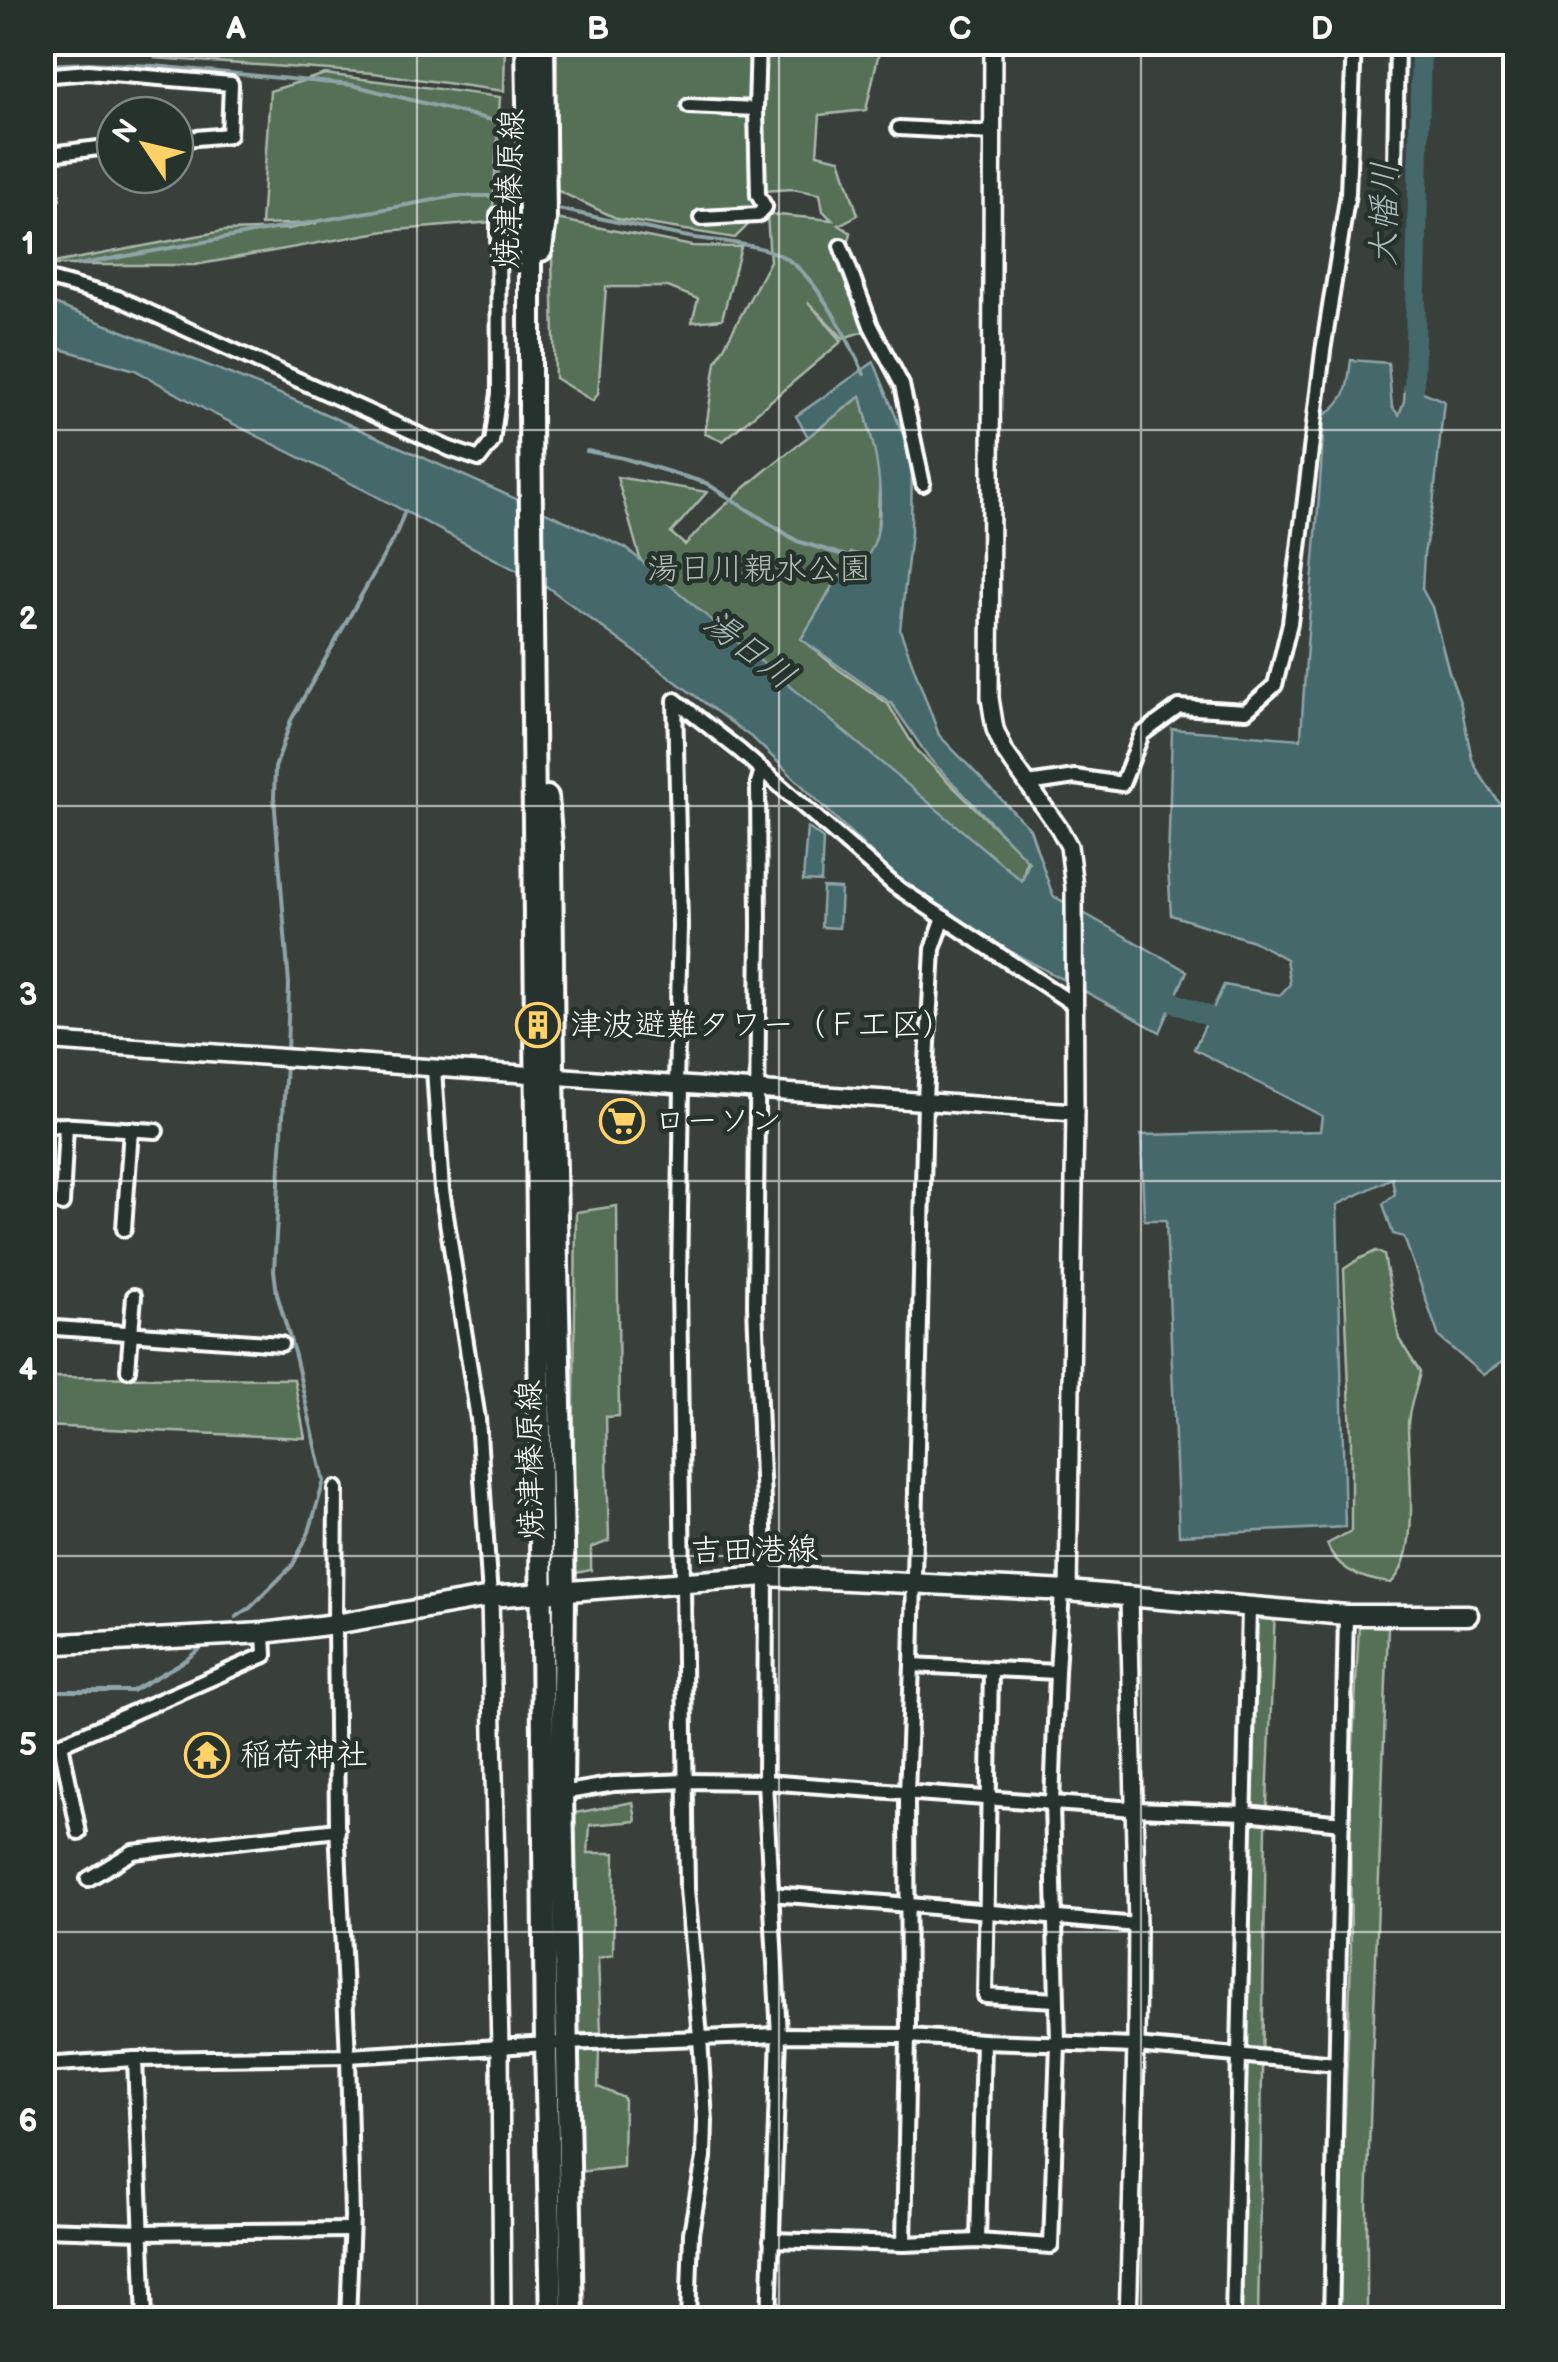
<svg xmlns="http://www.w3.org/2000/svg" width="1558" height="2362" font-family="'Balsamiq Sans','Klee One',sans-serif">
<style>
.green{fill:#546f56;stroke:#aab7aa;stroke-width:2.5}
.water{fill:#45686b;stroke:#8fa4a6;stroke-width:2.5}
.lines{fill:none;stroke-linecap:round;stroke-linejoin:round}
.stream{stroke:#8fa4a6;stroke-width:4}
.river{stroke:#45686b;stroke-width:20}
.minor-casing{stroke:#fff;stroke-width:20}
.tertiary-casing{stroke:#fff;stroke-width:22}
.secondary-casing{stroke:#fff;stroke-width:25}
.primary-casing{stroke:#fff;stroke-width:28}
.minor{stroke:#26332d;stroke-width:12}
.tertiary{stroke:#26332d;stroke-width:15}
.secondary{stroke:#26332d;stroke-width:18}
.primary{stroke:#26332d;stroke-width:20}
.grid{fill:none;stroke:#fff;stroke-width:2.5;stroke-opacity:0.55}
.labels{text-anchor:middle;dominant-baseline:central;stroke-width:9;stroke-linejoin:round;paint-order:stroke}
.street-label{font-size:32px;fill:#fff;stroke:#26332d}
.park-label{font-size:32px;fill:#b2beb3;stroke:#26332d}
.poi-label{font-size:32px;fill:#fff;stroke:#26332d;text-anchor:start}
.water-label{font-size:35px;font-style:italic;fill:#abbbbc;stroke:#26332d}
.neatline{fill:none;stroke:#fff;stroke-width:4}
.grid-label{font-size:32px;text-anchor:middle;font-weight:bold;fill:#fff}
</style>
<rect width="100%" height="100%" fill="#393f3b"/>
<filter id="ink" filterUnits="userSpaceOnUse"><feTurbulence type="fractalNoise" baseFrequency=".01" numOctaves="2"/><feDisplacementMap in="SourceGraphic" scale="20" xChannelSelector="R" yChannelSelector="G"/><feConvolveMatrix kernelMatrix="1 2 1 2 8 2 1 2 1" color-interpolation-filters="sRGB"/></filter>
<g filter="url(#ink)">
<g class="green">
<polygon points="156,42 505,43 504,91 373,73 155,58"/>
<polygon points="557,43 751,43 758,215 735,238 618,219 554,189"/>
<polygon points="763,43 881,43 866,110 820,115 817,154 840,159 858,215 839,225 851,233 845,257 865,331 843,338 808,302 842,341 723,441 705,434 716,362 770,261 767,214 832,220 823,211 820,194 792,189 764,191"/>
<polygon points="325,74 500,97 492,222 385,231 195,265 43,265 223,231 288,229 317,223 261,225 270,91"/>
<polygon points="551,218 692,246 741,247 722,319 692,322 698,299 668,287 606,287 598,394 593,401 555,378"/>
<path d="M861 396 880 470 877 543 868 557 851 553 802 639 838 669 888 704 917 751 1027 859 1022 881 643 569 617 477 707 492 671 533 685 545C737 488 801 443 861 396Z"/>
<polygon points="617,1206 619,1416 606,1417 609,1541 591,1548 591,1570 576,1573 573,1493 576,1212"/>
<path d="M1376 1251 1384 1255 1399 1339 1420 1372C1417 1389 1408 1408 1408 1425 1408 1465 1422 1555 1391 1583 1364 1580 1337 1571 1327 1544L1351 1531V1436L1344 1269 1359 1259Z"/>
<polygon points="43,1377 294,1379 305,1438 43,1426"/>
<polygon points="1249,1608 1275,1610 1266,1826 1258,2319 1233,2320"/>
<polygon points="1359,1624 1388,1627 1367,2205 1367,2319 1337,2320 1351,1958 1350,1805"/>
<polygon points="633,1802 636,1821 590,1825 588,1853 615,1853 613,1955 598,1958 601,2033 574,2033 575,1813"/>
<polygon points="575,2050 599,2050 598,2087 624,2098 623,2167 576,2172"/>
</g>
<g class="water">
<path d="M42 299 285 396 626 548 1022 881 1029 862 929 758 892 704 801 639 853 553 868 556C871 549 876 541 877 533 886 488 873 440 861 396L808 437 796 416 874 362 912 457 911 533 900 630 939 735 1030 829 1053 896 1187 971 1160 1032 925 905 755 740 546 586 374 495 206 410 135 370 43 344Z"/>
<path d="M1351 360 1388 363 1392 407 1399 415 1404 401 1405 386 1414 388 1444 401 1433 505 1424 554 1422 589 1432 607 1449 672 1461 705 1472 759 1479 773 1515 826 1516 1058 1509 1129 1516 1133 1515 1353 1483 1375 1439 1337 1404 1237 1393 1234 1383 1204 1395 1194 1392 1178 1337 1205 1345 1527 1179 1535 1166 1220H1144L1141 1135 1320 1131 1322 1116 1194 1049 1224 985 1280 995 1290 984 1286 959 1253 941 1171 915 1168 866 1172 729 1301 739C1306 631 1319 524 1324 416 1349 397 1347 389 1351 360Z"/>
<polygon points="807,827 823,839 821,882 803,881"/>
<polygon points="823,888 841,889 839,928 821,927"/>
</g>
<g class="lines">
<g class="stream">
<polyline points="42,65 89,63 154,66 352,85 499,122 497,196"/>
<path d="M553 208C598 217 644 229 689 237 718 242 762 243 787 259 818 279 849 340 864 374"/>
<polyline points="77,265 456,196 497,196 524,201"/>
<polyline points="587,451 623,458 706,483 797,541 856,559"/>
<polyline points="941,942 950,931"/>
<polyline points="287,1054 289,984 274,797 275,768 291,720 396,534 405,511"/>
<polyline points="236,1617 250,1608 293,1565 309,1532 324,1481 295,1356 277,1294 274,1270 286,1063"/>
<polyline points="42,1691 132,1691 186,1660 203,1646"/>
</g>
<g class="river">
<polyline points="1414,388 1421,42"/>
<polyline points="1151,988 1178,1004 1208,1016"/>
</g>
<defs>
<g id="minor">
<polyline points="42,76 88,72 231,84 229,135 175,140"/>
<polyline points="42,99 51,196 42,240"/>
<polyline points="689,106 756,109"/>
<polyline points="899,128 993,133"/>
<polyline points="42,155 115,146"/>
<polyline points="1395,168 1397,42"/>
<polyline points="701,218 758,215 765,207 758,195 756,109 758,42"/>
<polyline points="841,246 871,326 902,385 923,484"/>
<polyline points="42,277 118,298 450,449 479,459 492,442 499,393 498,215"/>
<polyline points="762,770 758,783 759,927 755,1305 766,1576 765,1782 779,2035 769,2320"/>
<polyline points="1028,784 1075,777 1122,784 1142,734 1179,707 1246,711 1275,685 1290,623 1323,351 1348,193 1354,42"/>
<polyline points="434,1069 442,1190 478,1419 490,1597"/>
<polyline points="676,1084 680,926 675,700 740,751 894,885 1073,1004"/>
<polyline points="682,1085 679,1282 687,1889 700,2037 705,2121 704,2158 691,2233 688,2320"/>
<polyline points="42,1124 156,1131"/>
<polyline points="62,1204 66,1125"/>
<polyline points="124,1229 131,1129"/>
<polyline points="42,1327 281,1344"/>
<polyline points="128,1370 134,1296"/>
<polyline points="336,1488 335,1624 337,1825 348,2056 352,2217 348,2320"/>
<polyline points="991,1670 985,1996 1056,2000"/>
<polyline points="1057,1672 1062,1591"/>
<polyline points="61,1744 79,1833"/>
<polyline points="42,1752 265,1655 264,1633"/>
<polyline points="562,1793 614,1784 686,1781 765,1782 1135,1809 1246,1813 1342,1823"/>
<polyline points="88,1879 133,1852 338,1830"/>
<path d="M771 1894C893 1903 1015 1914 1137 1925"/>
<polyline points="135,2059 145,2320"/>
<polyline points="42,2065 135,2059 348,2056 565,2043 779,2035 908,2036 983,2041 1136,2046 1337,2064"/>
<polyline points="42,2229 142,2232 351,2230"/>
<polyline points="771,2240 904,2244 978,2241 1051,2246 1058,2043 1052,1802 1057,1672 912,1665"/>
<polyline points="978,2241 983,2041"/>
<polyline points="904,2244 908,2036 907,1793 912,1665 925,1100 933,949 944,918"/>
<polyline points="1233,2320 1249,1608"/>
<polyline points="1331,2320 1346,1615"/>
</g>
<g id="tertiary">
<polyline points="993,42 990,698 995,729 1005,752 1059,828 1069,846 1074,887 1075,1112 1068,1591"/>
<polyline points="42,1041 1075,1112"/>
<polyline points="490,1597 500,2047 502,2320"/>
<polyline points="1128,2320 1136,2046 1137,1925 1129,1598"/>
</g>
<polyline id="secondary" points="42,1645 264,1633 335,1624 490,1597 766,1576 1068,1591 1346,1615 1468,1615"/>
<g id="primary">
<polyline points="527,42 530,218 530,414 546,2044 552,2320"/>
<polyline points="541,250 545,220 543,42"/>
<polyline points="547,797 551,847 553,1075 564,1593 562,1793 572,2320"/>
</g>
</defs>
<use href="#minor" class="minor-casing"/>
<use href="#tertiary" class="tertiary-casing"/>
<use href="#secondary" class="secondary-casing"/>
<use href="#primary" class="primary-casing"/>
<use href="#minor" class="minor"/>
<use href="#tertiary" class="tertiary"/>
<use href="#secondary" class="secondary"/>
<use href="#primary" class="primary"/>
</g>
</g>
<path class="grid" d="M417 42V2320M779 42V2320M1141 42V2320M42 430H1516M42 806H1516M42 1181H1516M42 1556H1516M42 1932H1516"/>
<defs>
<symbol id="building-ring" viewBox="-11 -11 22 22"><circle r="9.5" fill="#26332d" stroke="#ffd166" stroke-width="1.5"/><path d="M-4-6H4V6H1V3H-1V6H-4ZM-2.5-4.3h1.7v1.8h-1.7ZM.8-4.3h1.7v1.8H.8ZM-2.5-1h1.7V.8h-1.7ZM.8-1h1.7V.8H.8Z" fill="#ffd166"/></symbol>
<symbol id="supermarket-ring" viewBox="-11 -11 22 22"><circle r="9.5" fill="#26332d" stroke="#ffd166" stroke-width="1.5"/><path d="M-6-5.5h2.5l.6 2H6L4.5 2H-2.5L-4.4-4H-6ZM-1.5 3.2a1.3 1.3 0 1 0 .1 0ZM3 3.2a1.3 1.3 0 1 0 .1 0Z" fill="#ffd166"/></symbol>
<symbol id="temple-ring" viewBox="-11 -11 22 22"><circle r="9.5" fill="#26332d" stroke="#ffd166" stroke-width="1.5"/><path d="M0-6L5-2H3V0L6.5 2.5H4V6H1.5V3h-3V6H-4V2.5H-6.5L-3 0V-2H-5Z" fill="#ffd166"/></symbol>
</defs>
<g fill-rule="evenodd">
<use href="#building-ring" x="513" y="1000" width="50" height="50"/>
<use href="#supermarket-ring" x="597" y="1096" width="50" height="50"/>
<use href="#temple-ring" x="182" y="1730" width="50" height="50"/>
</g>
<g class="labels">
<g class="street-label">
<text transform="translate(510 189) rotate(-88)">焼津榛原線</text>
<text transform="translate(531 1460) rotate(-91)">焼津榛原線</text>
<text transform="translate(754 1551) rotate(-1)">吉田港線</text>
</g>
<g class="park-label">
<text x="759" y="569">湯日川親水公園</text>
</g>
<g class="poi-label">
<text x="570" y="1025">津波避難タワー（Ｆ工区）</text>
<text x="654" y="1121">ローソン</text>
<text x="240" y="1755">稲荷神社</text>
</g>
<g class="water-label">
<text transform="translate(1385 214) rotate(-89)">大幡川</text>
<text transform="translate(749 650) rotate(38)">湯日川</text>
</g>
</g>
<rect width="1558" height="2362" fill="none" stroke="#26332d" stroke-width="110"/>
<g transform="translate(145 145) rotate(305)"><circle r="48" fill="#26332d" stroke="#7d8581" stroke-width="2.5"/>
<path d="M0-8L18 38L0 25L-18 38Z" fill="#ffd166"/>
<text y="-15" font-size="28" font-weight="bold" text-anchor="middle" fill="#ffffff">N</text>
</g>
<rect x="55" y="55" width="1448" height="2252" class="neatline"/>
<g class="grid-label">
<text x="236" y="39">A</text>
<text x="598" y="39">B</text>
<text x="960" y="39">C</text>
<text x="1322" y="39">D</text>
<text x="28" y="254">1</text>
<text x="28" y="629">2</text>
<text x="28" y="1005">3</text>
<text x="28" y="1380">4</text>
<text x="28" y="1755">5</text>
<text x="28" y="2131">6</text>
</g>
</svg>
